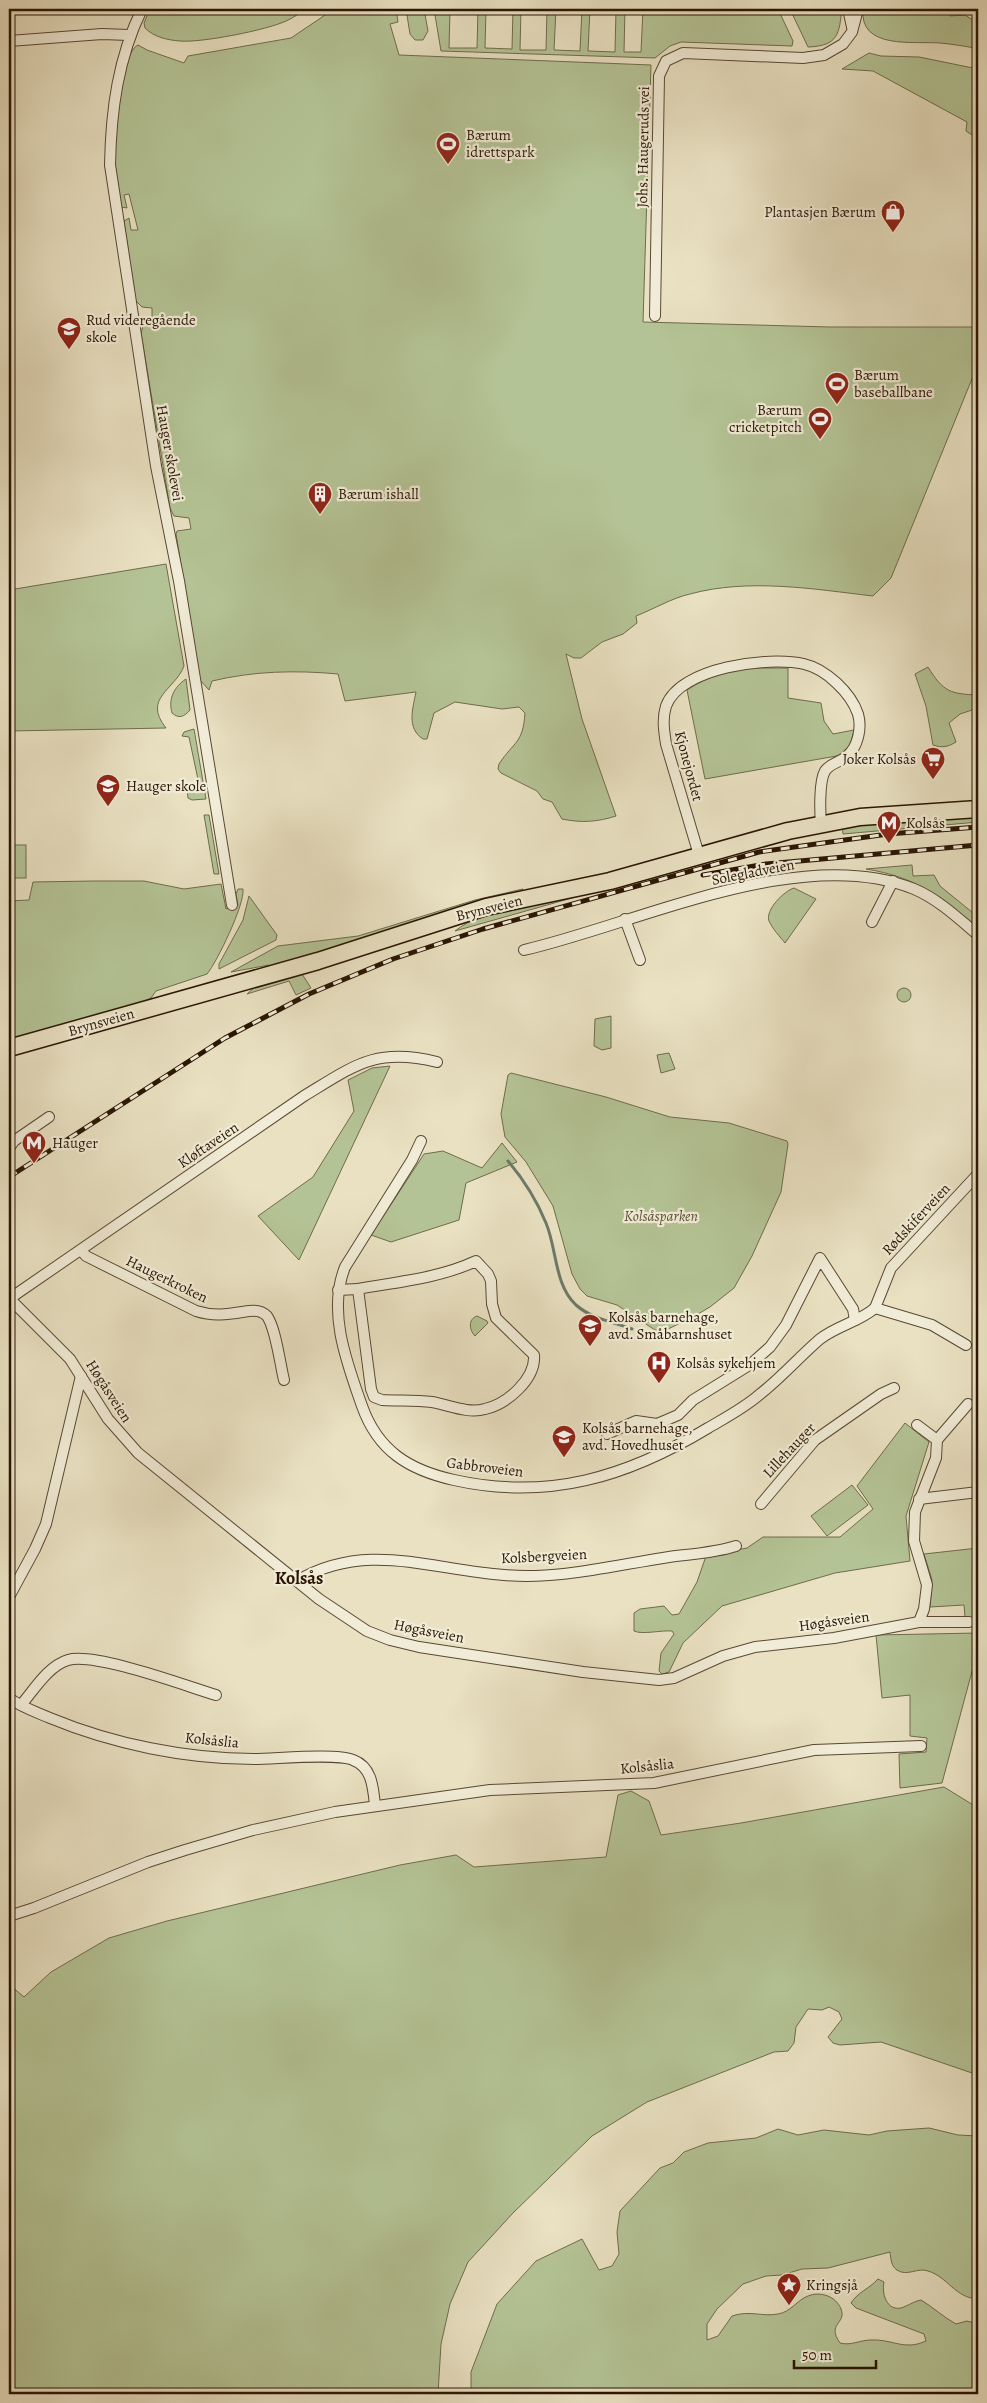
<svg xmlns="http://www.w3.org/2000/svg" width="987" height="2403" font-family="Alegreya,serif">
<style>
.green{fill:#b4c395;stroke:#6f6c4c}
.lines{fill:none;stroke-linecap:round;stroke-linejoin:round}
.stream{stroke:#6c7a6a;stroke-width:3}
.minor-casing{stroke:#5a4833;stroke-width:12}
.primary-casing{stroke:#2a1503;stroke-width:19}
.minor{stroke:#f1ecd7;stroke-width:10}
.primary{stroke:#e9e1c2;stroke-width:16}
.rail-casing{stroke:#2a1503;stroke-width:5}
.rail{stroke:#f1ecd7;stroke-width:3;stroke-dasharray:9;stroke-linecap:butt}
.labels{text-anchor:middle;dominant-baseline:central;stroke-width:4.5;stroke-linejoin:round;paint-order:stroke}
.poi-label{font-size:15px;fill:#2a1503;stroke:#f1ecd7;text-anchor:start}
.street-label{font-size:15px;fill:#2a1503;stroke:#f1ecd7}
.park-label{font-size:15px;font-style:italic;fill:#5a5236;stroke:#f1ecd7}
.quarter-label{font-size:18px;font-weight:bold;fill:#2a1503;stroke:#f1ecd7}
</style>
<rect width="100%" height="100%" fill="#e9e1c2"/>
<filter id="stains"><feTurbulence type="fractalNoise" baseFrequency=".004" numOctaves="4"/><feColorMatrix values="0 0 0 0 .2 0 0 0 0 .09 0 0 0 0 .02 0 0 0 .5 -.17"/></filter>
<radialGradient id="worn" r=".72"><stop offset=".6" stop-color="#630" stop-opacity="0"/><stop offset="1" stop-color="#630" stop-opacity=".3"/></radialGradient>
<g class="green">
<path d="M150 9H306C300 13 293 18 286 21 267 30 201 43 180 41 167 40 154 37 145 28L144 23Z"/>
<path d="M334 9H396L398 22 390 24 399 55 651 65 643 322 830 327H978V364L891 578 873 596C813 589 749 578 690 594 672 598 654 609 636 616L637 623 623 634 602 642 581 658H574L566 654 582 719 616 816C597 822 582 823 562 819L552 802 543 799 537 791 501 773 498 769 499 764C514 741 523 744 525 713L519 707 502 709 455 702 434 713 427 739H423C406 728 413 708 416 692L345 701 338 674C295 670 254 671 212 681L209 690 200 680 176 534 177 531 191 529 189 518 174 516 170 508 141 333 144 323 152 321V308L142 307 135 300 124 221 129 218 131 230H138L129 194 124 195 127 208 121 207C119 197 115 186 114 176 112 155 119 53 138 45L147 50 184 63 188 56 291 38Z"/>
<polygon points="406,9 424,9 428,31 423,40 415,40 410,34"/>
<polygon points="434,9 460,9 460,12 450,12 449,48 477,48 478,9 486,9 485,48 512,49 513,9 521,9 520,50 546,50 547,9 556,9 554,50 580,51 582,9 590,9 588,51 615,52 616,9 625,9 624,52 641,52 643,9 778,9 793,41 792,46 681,42 670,46 655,58 441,51"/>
<path d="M790 9H842C839 33 839 46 808 47Z"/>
<path d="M863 9H950V16L965 15 976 22 975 48C963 46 952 44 940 43 914 41 859 50 863 9Z"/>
<polygon points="869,53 881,56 919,57 978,69 978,139 966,131 967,122 873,71 842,69"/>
<path d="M166 564 184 666C175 690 142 698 166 728L9 731V590Z"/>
<path d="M928 667C943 692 951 694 978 695V708L960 714 949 723 956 742C948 747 942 748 933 745L926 706 915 674Z"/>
<path d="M753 668H788V698L821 703 824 721 833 734 854 730 848 754 705 779 687 690C708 676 728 671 753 668Z"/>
<path d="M186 679 190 710C184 717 179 719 172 713 168 699 174 687 186 679Z"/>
<polygon points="194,729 206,799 192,800 188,798 187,790 200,789 189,737 182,736 184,732"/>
<polygon points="204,815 209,815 219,874 214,874"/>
<polygon points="978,816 978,822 843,834 842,826"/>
<rect x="9" y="845" width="17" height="33"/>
<path d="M912 865 913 876 934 875 940 886 978 917V930C943 896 915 877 866 869Z"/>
<path d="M93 881H144L184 889 221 884 226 909 238 905 236 894 238 889H243C245 904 217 962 207 974L156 991 151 998 133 1007 9 1041V901L29 900 33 882Z"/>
<path d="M794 888 816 899 785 943C780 937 772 928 769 921 765 910 784 891 794 888Z"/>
<polygon points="523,889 519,893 270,967 269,965 231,972 278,946 358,936 475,900"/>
<polygon points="249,896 277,935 276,940 219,969 219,964 243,920"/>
<path d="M579 896 455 931C487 906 540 903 579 896Z"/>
<polygon points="302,974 311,988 296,995 289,981 247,994 255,987"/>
<circle cx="904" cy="995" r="7"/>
<polygon points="611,1016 611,1048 602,1050 594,1046 595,1019"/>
<polygon points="669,1053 675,1069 661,1073 657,1055"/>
<polygon points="390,1066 299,1260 258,1216 313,1177 354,1111 348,1080 372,1068"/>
<polygon points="511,1073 606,1097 670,1117 729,1123 787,1141 788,1144 781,1192 752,1256 734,1288 710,1307 691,1318 668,1329 655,1330 617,1305 587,1296 580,1289 572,1274 553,1206 526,1162 505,1137 501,1114 508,1075"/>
<polygon points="502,1143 517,1162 466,1183 459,1220 391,1242 371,1235 424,1154 443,1151 482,1168"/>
<path d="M477 1316 487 1321 488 1323 475 1336C469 1330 468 1319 477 1316Z"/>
<path d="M905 1423 929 1442 906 1516 910 1561 835 1573 722 1606 683 1643 669 1672 662 1674 659 1671 661 1653 674 1634 672 1631C661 1630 642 1635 634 1631V1613L640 1609 664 1606 672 1615 679 1614 697 1582 706 1556 747 1548 763 1537H840L873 1509 857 1486Z"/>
<polygon points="852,1485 868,1505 827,1536 811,1516"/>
<polygon points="978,1548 978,1619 965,1617 964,1605 930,1607 932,1580 924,1554"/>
<polygon points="978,1633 978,1649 942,1783 900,1788 899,1754 926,1752 927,1738 910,1736 910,1695 882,1698 876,1635"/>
<polygon points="944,1787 978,1808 978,2075 881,2042 840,2045 833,2043 828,2037 842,2019 839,2012 829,2007 822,2010 808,2009 796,2027 794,2043 788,2051 774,2052 647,2102 592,2136 513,2213 468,2262 450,2304 441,2344 438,2394 9,2394 10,1985 24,1997 51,1972 109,1938 167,1921 400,1865 456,1855 474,1867 606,1857 618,1795 631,1791 649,1801 661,1835 741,1823"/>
<path d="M929 2128 958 2135 978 2136V2299C955 2298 948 2277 928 2271 918 2267 907 2277 897 2270 891 2266 891 2259 890 2252L828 2268 802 2269 782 2275 766 2276 743 2284 717 2309 707 2324V2340L718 2336 732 2316C749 2310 763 2317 778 2314 791 2312 797 2300 808 2296 820 2291 836 2296 841 2309 847 2324 826 2323 840 2343 851 2346 860 2340 871 2340 893 2339 904 2351 926 2341L924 2334 856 2308 851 2303C858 2292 869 2289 878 2279L884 2282C881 2296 889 2315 906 2306 911 2304 915 2301 921 2300 933 2307 943 2317 956 2324L967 2321 978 2324V2394H471V2372L497 2304 536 2261 582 2239 599 2270 612 2266 619 2254 617 2232 620 2211 660 2168 673 2163 684 2152 708 2143 756 2138 778 2129 798 2135 824 2130 869 2135 887 2131Z"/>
</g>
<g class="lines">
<path class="stream" d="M508 1161C524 1180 537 1201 546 1223 557 1249 554 1284 576 1305 592 1319 613 1322 632 1329"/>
<defs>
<g id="minor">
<path d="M142 9C118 58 111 110 110 165L156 466 179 581 232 905"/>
<polyline points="848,9 852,27"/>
<polyline points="9,41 102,34 129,35"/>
<polyline points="655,316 659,76 666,61 683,53 803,58 824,55 843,44 852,32 858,9"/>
<path d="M699 855 666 744C664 731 662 719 666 706 680 667 769 656 804 664 826 669 851 693 858 714 862 728 858 747 847 756 841 762 830 763 825 771 819 781 820 812 821 824"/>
<polyline points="625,919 640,960"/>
<polyline points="872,922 893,881"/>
<path d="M524 950C637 924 801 843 914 889 938 899 959 919 978 935"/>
<path d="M421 1141 412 1160 345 1267C327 1312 347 1363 362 1406 378 1451 409 1470 454 1480 548 1501 627 1477 708 1428 725 1418 744 1408 759 1395 781 1378 799 1357 820 1339 838 1325 859 1322 875 1308"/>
<polyline points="9,1148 14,1141 49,1117"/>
<path d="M81 1250 86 1256 196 1311C215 1317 229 1314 249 1311 256 1310 262 1311 267 1316 276 1329 280 1364 284 1380"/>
<path d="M476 1261 488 1274 491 1281 492 1304 496 1318 534 1355C536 1379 507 1404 485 1409 468 1414 449 1405 432 1402 415 1400 398 1401 382 1400L374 1397 371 1389 358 1289C397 1282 440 1278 476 1261Z"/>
<polyline points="338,1290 358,1289"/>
<polyline points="9,1298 70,1359 108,1419 138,1453 319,1599 367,1631 390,1640 419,1647 583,1672 659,1680 674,1678 723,1656 755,1647 834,1638 919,1622 969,1622"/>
<path d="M9 1299 304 1096C355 1065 376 1047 437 1062"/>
<polyline points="966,1345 932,1325 875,1308 891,1268 978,1174"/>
<polyline points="917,1425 937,1440 936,1458 915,1512 914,1541 927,1585 924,1609 919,1622"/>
<polyline points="607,1434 636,1421 657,1424 678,1415 693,1400 751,1364 770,1347 786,1325 820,1258 853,1309 855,1320"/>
<polyline points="937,1440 968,1404"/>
<polyline points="919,1499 978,1492"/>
<polyline points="761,1504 815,1440 881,1394 894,1388"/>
<path d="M297 1581C366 1540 431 1570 504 1575 559 1580 615 1565 669 1557 692 1554 714 1553 736 1546"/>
<polyline points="9,1597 35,1549 46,1524 81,1376"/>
<path d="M9 1698C21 1707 36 1712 50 1718 113 1744 186 1759 254 1759 276 1759 336 1753 353 1760 372 1767 373 1787 375 1805"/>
<path d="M21 1705C34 1690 48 1666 68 1660 95 1652 186 1686 216 1695"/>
<polyline points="9,1916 34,1908 148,1862 185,1850 253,1830 335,1812 490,1790 654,1783 814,1750 921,1746"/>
</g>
<polyline id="primary" points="9,1048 318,961 486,907 610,881 788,831 860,817 978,809"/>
</defs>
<use href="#minor" class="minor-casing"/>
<use href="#primary" class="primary-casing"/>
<use href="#minor" class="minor"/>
<use href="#primary" class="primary"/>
<defs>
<g id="rail">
<polyline points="703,875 766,864 978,845"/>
<polyline points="9,1177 225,1038 309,994 393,959 483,929 759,852 888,834 978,827"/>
</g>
</defs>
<use href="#rail" class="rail-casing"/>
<use href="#rail" class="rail"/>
</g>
<defs>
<symbol id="stadium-pin" viewBox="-11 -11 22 30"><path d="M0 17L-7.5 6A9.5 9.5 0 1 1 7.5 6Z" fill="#8f2418" stroke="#f1ecd7"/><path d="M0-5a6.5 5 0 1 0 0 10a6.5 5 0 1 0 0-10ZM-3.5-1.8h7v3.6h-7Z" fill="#fff"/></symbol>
<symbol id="shop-pin" viewBox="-11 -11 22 30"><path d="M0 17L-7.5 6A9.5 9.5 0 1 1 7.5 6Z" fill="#8f2418" stroke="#f1ecd7"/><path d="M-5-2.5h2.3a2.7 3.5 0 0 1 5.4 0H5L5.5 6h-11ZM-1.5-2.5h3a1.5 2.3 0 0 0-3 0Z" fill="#fff"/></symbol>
<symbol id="school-pin" viewBox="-11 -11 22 30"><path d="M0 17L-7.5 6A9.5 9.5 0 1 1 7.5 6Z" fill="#8f2418" stroke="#f1ecd7"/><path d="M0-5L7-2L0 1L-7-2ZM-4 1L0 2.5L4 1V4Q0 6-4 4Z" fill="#fff"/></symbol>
<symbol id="building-pin" viewBox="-11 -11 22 30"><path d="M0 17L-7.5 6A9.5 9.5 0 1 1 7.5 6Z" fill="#8f2418" stroke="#f1ecd7"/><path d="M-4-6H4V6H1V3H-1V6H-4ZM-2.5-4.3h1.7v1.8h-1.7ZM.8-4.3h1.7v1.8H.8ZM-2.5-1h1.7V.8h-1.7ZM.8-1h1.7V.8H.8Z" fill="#fff"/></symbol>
<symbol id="supermarket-pin" viewBox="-11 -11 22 30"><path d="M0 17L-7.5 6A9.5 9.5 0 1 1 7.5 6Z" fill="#8f2418" stroke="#f1ecd7"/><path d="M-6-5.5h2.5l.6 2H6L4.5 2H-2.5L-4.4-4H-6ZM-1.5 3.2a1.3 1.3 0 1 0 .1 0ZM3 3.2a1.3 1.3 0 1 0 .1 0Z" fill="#fff"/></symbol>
<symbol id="metro-pin" viewBox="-11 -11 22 30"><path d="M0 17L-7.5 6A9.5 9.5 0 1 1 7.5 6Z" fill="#8f2418" stroke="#f1ecd7"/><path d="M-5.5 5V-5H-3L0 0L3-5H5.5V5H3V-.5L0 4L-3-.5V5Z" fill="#fff"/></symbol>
<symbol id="hospital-pin" viewBox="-11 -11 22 30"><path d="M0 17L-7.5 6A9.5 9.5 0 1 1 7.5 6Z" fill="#8f2418" stroke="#f1ecd7"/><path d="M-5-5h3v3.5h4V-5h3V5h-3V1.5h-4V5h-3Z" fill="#fff"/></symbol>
<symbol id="sight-pin" viewBox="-11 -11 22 30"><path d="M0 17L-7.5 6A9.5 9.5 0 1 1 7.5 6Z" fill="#8f2418" stroke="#f1ecd7"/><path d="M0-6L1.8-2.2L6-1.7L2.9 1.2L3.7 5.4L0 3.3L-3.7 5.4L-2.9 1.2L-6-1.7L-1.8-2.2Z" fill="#fff"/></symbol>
</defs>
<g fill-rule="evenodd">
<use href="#stadium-pin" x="434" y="130" width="28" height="38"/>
<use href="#shop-pin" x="879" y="198" width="28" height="38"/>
<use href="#school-pin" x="55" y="315" width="28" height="38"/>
<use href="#stadium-pin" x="823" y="370" width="28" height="38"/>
<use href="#stadium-pin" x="806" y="405" width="28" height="38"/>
<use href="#building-pin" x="306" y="480" width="28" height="38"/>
<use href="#supermarket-pin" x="919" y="745" width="28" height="38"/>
<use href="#school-pin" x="94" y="772" width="28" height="38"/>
<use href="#metro-pin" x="875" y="809" width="28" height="38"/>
<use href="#metro-pin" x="20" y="1129" width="28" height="38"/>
<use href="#school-pin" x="576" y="1312" width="28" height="38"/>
<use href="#hospital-pin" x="645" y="1349" width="28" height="38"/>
<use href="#school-pin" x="550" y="1423" width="28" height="38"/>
<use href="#sight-pin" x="775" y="2271" width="28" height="38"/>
</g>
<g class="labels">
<g class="poi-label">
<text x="466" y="135">Bærum<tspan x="466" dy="17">idrettspark</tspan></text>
<text x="876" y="212" text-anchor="end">Plantasjen Bærum</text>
<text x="86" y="320">Rud videregående<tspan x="86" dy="17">skole</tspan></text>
<text x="854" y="375">Bærum<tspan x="854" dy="17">baseballbane</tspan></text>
<text x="802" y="410" text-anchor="end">Bærum<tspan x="802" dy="17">cricketpitch</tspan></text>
<text x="338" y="494">Bærum ishall</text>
<text x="916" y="759" text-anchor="end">Joker Kolsås</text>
<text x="126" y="786">Hauger skole</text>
<text x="906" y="823">Kolsås</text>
<text x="52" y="1143">Hauger</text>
<text x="608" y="1317">Kolsås barnehage,<tspan x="608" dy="17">avd. Småbarnshuset</tspan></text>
<text x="676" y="1363">Kolsås sykehjem</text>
<text x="582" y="1428">Kolsås barnehage,<tspan x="582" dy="17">avd. Hovedhuset</tspan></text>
<text x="806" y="2285">Kringsjå</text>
</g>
<g class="street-label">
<text transform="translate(643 147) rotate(-89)">Johs. Haugeruds vei</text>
<text transform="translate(170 453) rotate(80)">Hauger skolevei</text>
<text transform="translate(689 766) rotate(75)">Kjonejordet</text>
<text transform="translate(753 872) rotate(-11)">Solegladveien</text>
<text transform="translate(489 908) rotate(-14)">Brynsveien</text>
<text transform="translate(101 1022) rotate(-16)">Brynsveien</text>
<text transform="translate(208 1145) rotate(-34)">Kløftaveien</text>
<text transform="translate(916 1219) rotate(-47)">Rødskiferveien</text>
<text transform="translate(167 1279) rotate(26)">Haugerkroken</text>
<text transform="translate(109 1391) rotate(57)">Høgåsveien</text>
<text transform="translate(789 1450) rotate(-47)">Lillehauger</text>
<text transform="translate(485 1467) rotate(7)">Gabbroveien</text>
<text transform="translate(544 1556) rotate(-3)">Kolsbergveien</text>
<text transform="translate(834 1621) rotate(-8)">Høgåsveien</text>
<text transform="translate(429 1631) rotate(11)">Høgåsveien</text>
<text transform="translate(212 1740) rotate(6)">Kolsåslia</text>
<text transform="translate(647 1766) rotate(-6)">Kolsåslia</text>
</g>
<g class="park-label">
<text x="661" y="1216">Kolsåsparken</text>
</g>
<g class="quarter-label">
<text x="299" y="1578">Kolsås</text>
</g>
</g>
<rect width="987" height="2403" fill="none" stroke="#e9e1c2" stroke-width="30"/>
<rect x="10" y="10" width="967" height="2383" fill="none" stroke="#2a1503" stroke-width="2.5"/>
<rect x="15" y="15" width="957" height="2373" fill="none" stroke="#2a1503"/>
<path d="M794 2360v8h82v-8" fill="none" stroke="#2a1503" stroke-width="2.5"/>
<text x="802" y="2360" font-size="15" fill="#2a1503" stroke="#f1ecd7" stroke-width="4" paint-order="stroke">50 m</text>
<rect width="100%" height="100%" filter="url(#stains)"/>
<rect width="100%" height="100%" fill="url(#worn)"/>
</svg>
